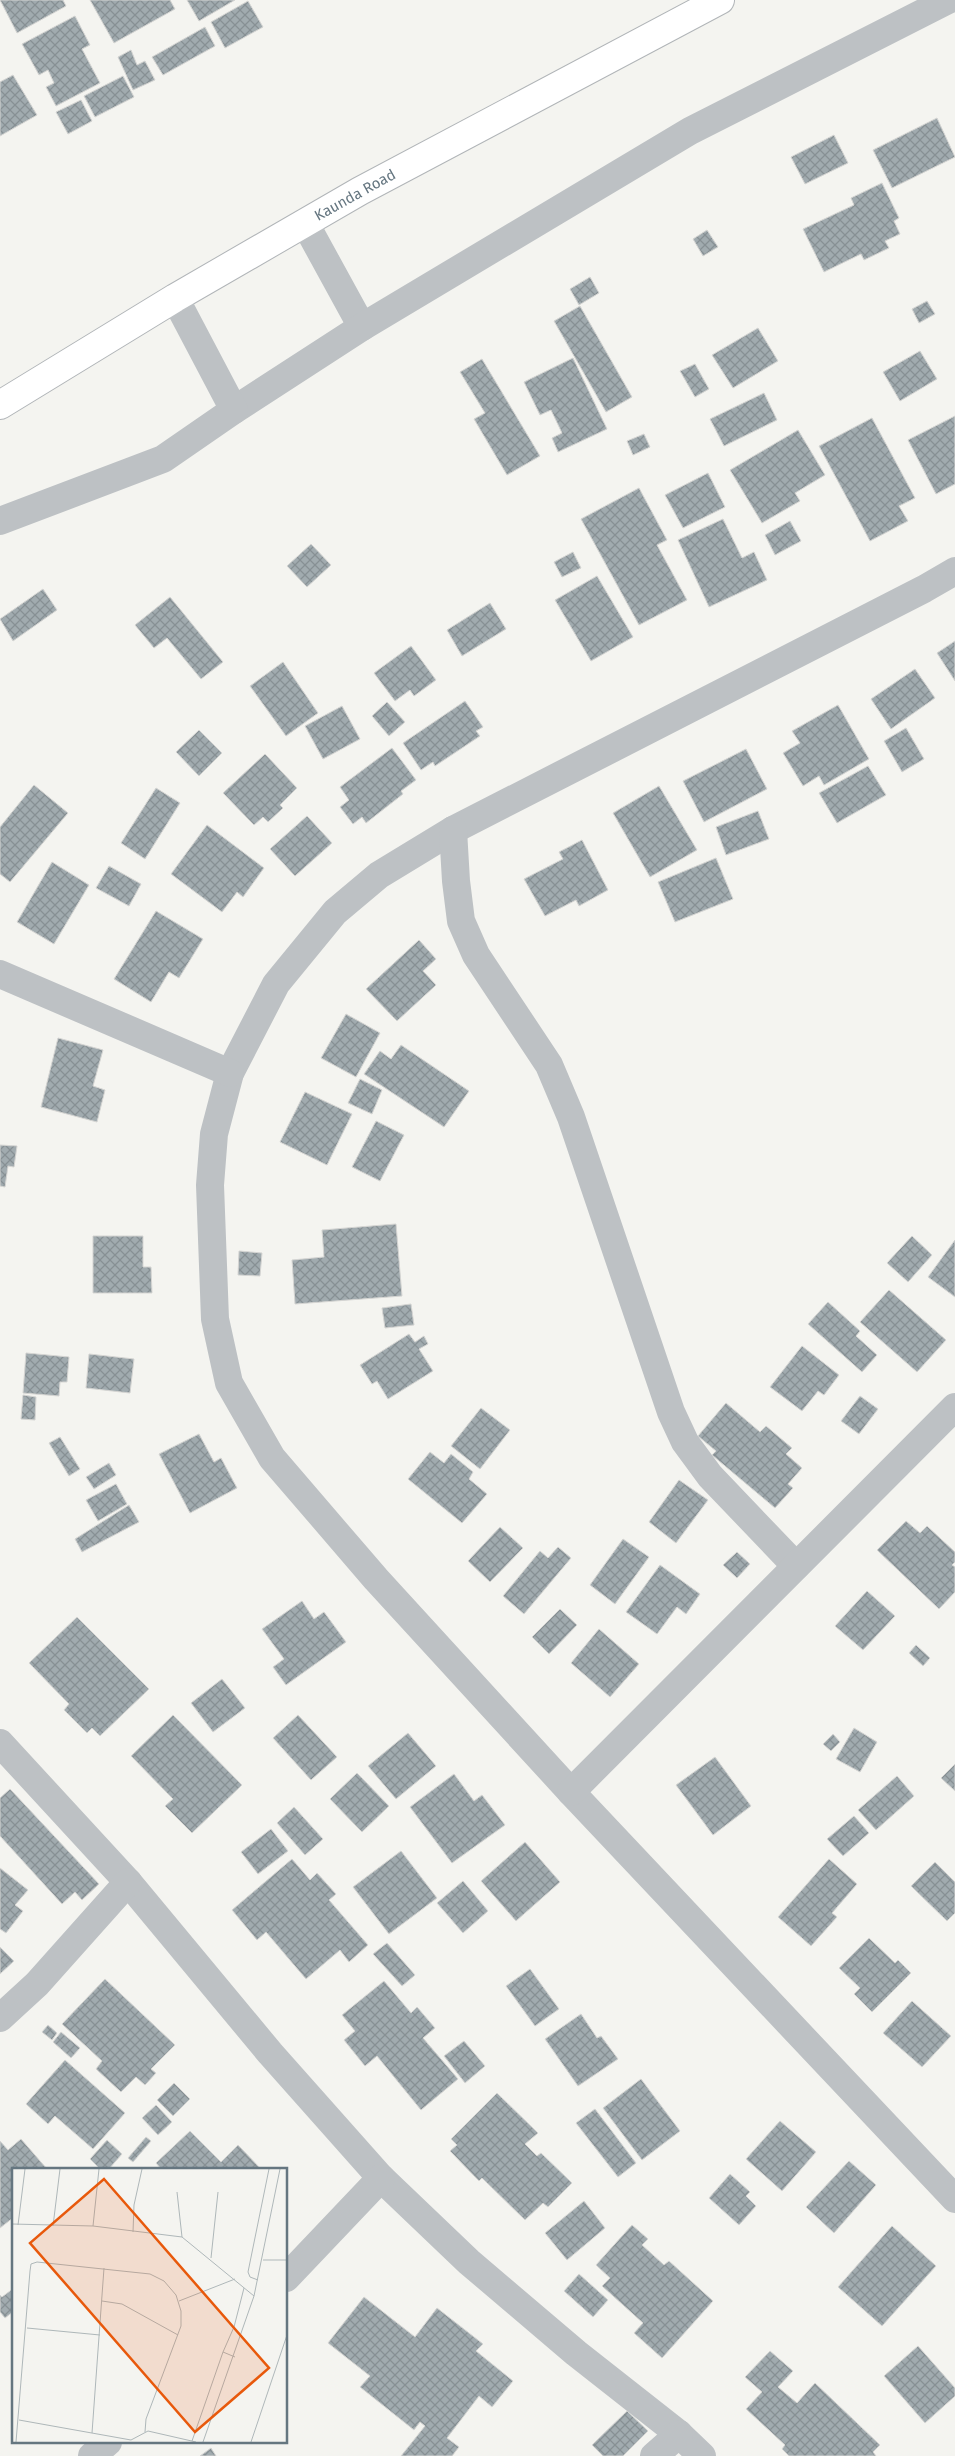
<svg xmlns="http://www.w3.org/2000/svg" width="955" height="2456" font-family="'Fira Sans',sans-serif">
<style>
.building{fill:url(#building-cross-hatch);stroke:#d5d5d3}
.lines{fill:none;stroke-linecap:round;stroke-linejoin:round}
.major-casing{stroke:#b1b5b8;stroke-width:30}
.minor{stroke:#bdc1c4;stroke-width:28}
.major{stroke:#fff;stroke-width:28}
.labels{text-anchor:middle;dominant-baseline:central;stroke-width:5;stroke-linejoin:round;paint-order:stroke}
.street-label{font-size:15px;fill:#657680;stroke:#fff}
.inset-road{fill:none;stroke:#aeb7b9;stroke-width:1}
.view{fill:#e8590c;fill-opacity:0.15;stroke:#e8590c;stroke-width:2.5}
.inset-edge{fill:none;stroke:#657680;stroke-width:2.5}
</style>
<defs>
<pattern id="building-cross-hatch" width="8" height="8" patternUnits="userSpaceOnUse" patternTransform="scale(1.25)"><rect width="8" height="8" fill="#a1abaf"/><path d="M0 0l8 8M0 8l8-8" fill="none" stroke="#879094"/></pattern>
</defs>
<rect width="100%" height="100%" fill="#f4f4f0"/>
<g class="building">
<polygon points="0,0 63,0 66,6 17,33"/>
<polygon points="90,0 170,0 175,9 114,43"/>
<polygon points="187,0 235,0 199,21"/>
<polygon points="248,1 263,27 225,48 211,22"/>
<polygon points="75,16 90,45 82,49 100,83 56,106 46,87 54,83 48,70 39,75 22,44"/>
<polygon points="205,27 215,46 163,75 152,57"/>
<polygon points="131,50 137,65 145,61 155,80 133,90 118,57"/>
<polygon points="13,75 37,115 0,136 0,82"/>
<polygon points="123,76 134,97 95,117 84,96"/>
<polygon points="81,100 92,121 68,134 56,112"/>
<polygon points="937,118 955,157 892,188 873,150"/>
<polygon points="834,135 848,163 805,184 791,157"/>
<polygon points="882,183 899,218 894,221 900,234 885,241 889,248 864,260 861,254 824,272 803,229 854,205 851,198"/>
<polygon points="707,230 718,247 703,256 693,239"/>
<polygon points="590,277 599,293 579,305 570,289"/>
<polygon points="927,301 935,314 919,323 912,309"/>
<polygon points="580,306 632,397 606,412 554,321"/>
<polygon points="758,328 778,361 733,388 712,355"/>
<polygon points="920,351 937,379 900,401 883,372"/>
<polygon points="573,358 607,429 558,452 552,438 562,433 551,410 540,415 524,382"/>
<polygon points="482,359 540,456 507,475 474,419 485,413 460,372"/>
<polygon points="695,364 709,389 695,397 680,371"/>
<polygon points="764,393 777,420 724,446 710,419"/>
<polygon points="955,416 955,484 936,494 908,440"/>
<polygon points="872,418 915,498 899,506 908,521 870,541 819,446"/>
<polygon points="798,430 825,475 795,493 800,501 762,523 730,470"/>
<polygon points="644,434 650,447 633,455 627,441"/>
<polygon points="708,473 725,507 683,528 665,495"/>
<polygon points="639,488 667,540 657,545 687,600 639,625 581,519"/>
<polygon points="723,519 742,558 754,552 767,580 709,607 678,540"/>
<polygon points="790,521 801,541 775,555 765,535"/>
<polygon points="311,544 331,565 307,587 287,566"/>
<polygon points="573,552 581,568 562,577 554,562"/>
<polygon points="597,576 633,637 591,661 555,600"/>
<polygon points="43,589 57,610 13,641 0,619"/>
<polygon points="170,597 223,662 201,679 167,638 154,648 135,625"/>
<polygon points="490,603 506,629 462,656 447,630"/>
<polygon points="955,641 955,681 937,653"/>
<polygon points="411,646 436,680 414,696 410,690 395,701 374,673"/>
<polygon points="283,662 318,713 286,736 250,686"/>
<polygon points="915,669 935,698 891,729 871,699"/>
<polygon points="465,701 483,727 476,731 480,736 435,766 433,762 421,770 403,743"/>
<polygon points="387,702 405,722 389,736 372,716"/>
<polygon points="838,705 869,759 824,785 819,776 803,786 783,753 800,743 792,731"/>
<polygon points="342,706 360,739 323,759 305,726"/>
<polygon points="906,728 924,759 902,772 884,741"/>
<polygon points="199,730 222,753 199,776 176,752"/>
<polygon points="392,748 416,780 401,791 403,794 366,823 362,817 353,824 340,807 349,800 340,787"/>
<polygon points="746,749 767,789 704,822 683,781"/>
<polygon points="265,754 297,788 280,805 283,808 268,822 263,817 254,825 223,793"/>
<polygon points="868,766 886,795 837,823 819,793"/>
<polygon points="34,785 68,813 10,882 0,874 0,827"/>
<polygon points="659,786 697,850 650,877 613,813"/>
<polygon points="156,788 180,803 145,859 121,843"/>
<polygon points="758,811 769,839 726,855 716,827"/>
<polygon points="307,816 332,843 295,876 270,849"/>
<polygon points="207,825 264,868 243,897 237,892 222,912 171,874"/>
<polygon points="582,840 608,890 579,906 576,900 545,916 524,879 563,859 559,852"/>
<polygon points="716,858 733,899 675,922 658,882"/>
<polygon points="52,862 89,885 54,944 17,922"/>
<polygon points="109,866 141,884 129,906 96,888"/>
<polygon points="156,911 203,939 179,978 169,972 151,1002 114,979"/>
<polygon points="419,940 436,959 423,971 436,985 397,1021 366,989"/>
<polygon points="346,1014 380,1033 356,1077 321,1058"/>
<polygon points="58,1038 103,1050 93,1086 105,1090 97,1122 41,1107"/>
<polygon points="401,1045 469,1091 444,1127 364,1074 380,1051 391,1059"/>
<polygon points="360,1079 382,1090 372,1114 348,1103"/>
<polygon points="305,1092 352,1114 327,1165 280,1142"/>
<polygon points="376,1121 404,1135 380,1181 352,1167"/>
<polygon points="0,1145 17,1146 14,1167 8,1166 5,1187 0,1186"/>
<polygon points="396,1224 402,1296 295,1304 292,1260 324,1257 322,1230"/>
<polygon points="93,1236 143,1236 143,1267 151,1267 152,1293 93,1293"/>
<polygon points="912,1236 932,1255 908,1282 887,1263"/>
<polygon points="955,1240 955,1297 928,1277"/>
<polygon points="239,1251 262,1253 260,1276 238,1275"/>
<polygon points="889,1290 946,1340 917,1372 860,1322"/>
<polygon points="828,1302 860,1331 856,1336 877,1355 862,1372 808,1324"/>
<polygon points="411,1304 414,1325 385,1328 382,1308"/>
<polygon points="409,1334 415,1342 424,1336 428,1344 419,1349 433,1371 388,1399 377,1381 372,1384 360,1365"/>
<polygon points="802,1346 839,1375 824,1395 818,1391 802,1411 770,1387"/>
<polygon points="26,1353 69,1357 67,1382 60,1382 59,1396 23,1393"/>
<polygon points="89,1354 134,1359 130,1393 86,1388"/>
<polygon points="23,1395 36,1397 35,1420 21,1419"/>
<polygon points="860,1396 878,1409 859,1434 841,1421"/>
<polygon points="726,1403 760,1432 766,1426 792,1448 786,1454 802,1468 788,1484 793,1488 775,1508 712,1455 716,1451 698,1436"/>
<polygon points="481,1408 510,1430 480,1469 451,1446"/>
<polygon points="199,1434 214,1462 221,1458 237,1488 190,1513 159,1454"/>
<polygon points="60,1437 80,1469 69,1476 49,1443"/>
<polygon points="430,1452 444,1463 451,1454 473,1472 469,1479 487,1494 462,1523 408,1479"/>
<polygon points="109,1463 116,1475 94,1489 86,1477"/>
<polygon points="679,1480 708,1500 676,1543 649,1522"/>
<polygon points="116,1484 127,1504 98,1521 86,1500"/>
<polygon points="129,1505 139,1522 82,1552 75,1539"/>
<polygon points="906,1521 920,1533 927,1526 955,1552 955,1562 952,1565 955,1567 955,1592 939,1609 877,1550"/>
<polygon points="500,1527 523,1548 490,1582 468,1561"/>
<polygon points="623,1539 649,1557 615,1604 590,1585"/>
<polygon points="558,1547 571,1558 524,1614 503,1596 540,1551 548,1558"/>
<polygon points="737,1552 750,1564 737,1578 723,1565"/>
<polygon points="660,1565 700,1594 686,1614 677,1607 657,1634 626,1612"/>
<polygon points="867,1591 895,1616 863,1650 835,1626"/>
<polygon points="302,1601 314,1619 324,1612 346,1642 286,1685 273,1667 284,1659 262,1629"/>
<polygon points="560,1609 577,1625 549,1654 532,1637"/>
<polygon points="77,1617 149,1689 100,1736 92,1728 87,1733 64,1710 69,1704 29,1663"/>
<polygon points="599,1629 639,1664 610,1697 571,1663"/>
<polygon points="916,1645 930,1658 923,1666 909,1653"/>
<polygon points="222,1679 245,1708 213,1732 191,1703"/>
<polygon points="173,1715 242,1785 192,1833 165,1806 173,1799 131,1756"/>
<polygon points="298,1715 337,1757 311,1780 273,1738"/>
<polygon points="854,1728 877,1742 860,1772 836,1759"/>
<polygon points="408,1733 436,1766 396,1799 368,1766"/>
<polygon points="833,1734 840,1742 831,1751 823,1744"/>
<polygon points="715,1757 751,1806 713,1835 676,1785"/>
<polygon points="955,1764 955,1791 941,1778"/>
<polygon points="357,1773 389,1806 362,1832 330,1799"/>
<polygon points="454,1774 474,1801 482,1795 505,1825 452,1863 410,1807"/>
<polygon points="897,1776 914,1796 876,1830 858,1810"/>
<polygon points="10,1789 99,1884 82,1900 75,1892 62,1904 0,1836 0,1798"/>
<polygon points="294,1807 323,1839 305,1855 277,1823"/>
<polygon points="854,1816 869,1833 843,1856 827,1839"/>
<polygon points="271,1829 288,1851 258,1874 241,1852"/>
<polygon points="525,1842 560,1882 516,1921 481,1881"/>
<polygon points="401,1851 437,1898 389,1934 353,1887"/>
<polygon points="292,1859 310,1880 317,1873 336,1894 329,1900 368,1945 349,1962 340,1950 306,1979 266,1932 257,1940 232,1910"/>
<polygon points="829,1859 857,1884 832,1913 837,1917 811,1946 778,1917"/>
<polygon points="935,1862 955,1882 955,1913 947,1921 911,1886"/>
<polygon points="0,1868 28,1890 15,1905 23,1911 6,1933 0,1929"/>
<polygon points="463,1881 488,1911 463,1933 437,1903"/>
<polygon points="869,1938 895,1963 898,1960 911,1973 872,2012 854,1994 860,1988 839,1968"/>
<polygon points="387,1943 415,1975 402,1986 373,1954"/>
<polygon points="0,1947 14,1961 0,1974"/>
<polygon points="530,1969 559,2009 535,2026 506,1986"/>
<polygon points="105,1979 175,2045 151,2069 156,2073 145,2085 136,2077 121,2092 96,2069 102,2061 62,2024"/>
<polygon points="384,1981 411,2013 417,2007 435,2028 423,2038 458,2079 421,2110 377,2056 365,2066 344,2040 355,2031 342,2015"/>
<polygon points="912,2001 951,2036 922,2067 883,2033"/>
<polygon points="581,2014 597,2038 601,2036 618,2059 578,2086 545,2039"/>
<polygon points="48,2025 57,2033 52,2040 42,2032"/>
<polygon points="61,2032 80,2048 71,2058 53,2042"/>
<polygon points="464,2041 485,2066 465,2083 444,2056"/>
<polygon points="65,2060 125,2113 93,2149 55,2116 48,2124 26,2104"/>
<polygon points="641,2079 680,2131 642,2160 603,2108"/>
<polygon points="174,2083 190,2099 173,2116 157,2100"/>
<polygon points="497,2093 538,2133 525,2144 537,2156 541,2153 572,2183 548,2207 543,2203 525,2220 482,2178 479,2181 450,2151 457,2145 451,2139"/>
<polygon points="156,2105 172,2122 158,2135 142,2118"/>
<polygon points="595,2109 636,2163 618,2177 576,2123"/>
<polygon points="780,2121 816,2152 782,2191 746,2159"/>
<polygon points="190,2131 221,2162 238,2145 262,2170 162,2170 156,2163"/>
<polygon points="146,2137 151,2141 133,2162 128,2158"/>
<polygon points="21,2139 47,2169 14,2170 14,2217 0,2228 0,2141 8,2150"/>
<polygon points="107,2140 122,2154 108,2170 101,2170 90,2159"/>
<polygon points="849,2161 876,2185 834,2233 806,2207"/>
<polygon points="730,2174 750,2192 746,2196 756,2206 739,2225 709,2198"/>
<polygon points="584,2201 605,2228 567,2260 545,2233"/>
<polygon points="632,2225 648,2239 642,2245 664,2265 669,2261 713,2301 662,2358 634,2333 643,2323 602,2286 610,2278 596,2265"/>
<polygon points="892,2226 936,2266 882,2326 838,2287"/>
<polygon points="579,2274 608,2300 593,2317 564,2291"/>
<polygon points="14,2288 14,2311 5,2318 0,2312 0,2295 2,2297"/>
<polygon points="364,2297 415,2337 437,2308 483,2344 476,2351 513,2381 492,2407 479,2396 447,2438 459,2447 452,2456 401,2456 425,2426 420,2422 414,2430 360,2387 370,2376 328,2343"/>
<polygon points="918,2346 955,2388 955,2396 925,2423 884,2376"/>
<polygon points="770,2351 793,2371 778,2387 797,2403 815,2383 880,2445 873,2452 876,2456 789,2456 782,2449 785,2445 746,2409 762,2392 745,2377"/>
<polygon points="627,2411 648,2431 623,2456 603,2456 592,2445"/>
<polygon points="211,2448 216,2456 200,2456"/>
</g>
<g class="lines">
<defs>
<polyline id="major" points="0,405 175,298 360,191 720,0"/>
</defs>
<use href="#major" class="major-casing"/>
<g class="minor">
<polyline points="305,223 362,327"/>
<polyline points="234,410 362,327 690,131 948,0"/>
<polyline points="0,521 163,459 234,410 175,298"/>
<polyline points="955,571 924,589 453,830 379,875 335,912 276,984 230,1073 214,1134 210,1185 215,1319 229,1383 272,1458 376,1579 571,1792 955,2199"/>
<polyline points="453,830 456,881 461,921 476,955 549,1065 571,1117 671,1412 685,1442 710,1476 796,1566"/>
<polyline points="0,974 230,1073"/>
<polyline points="0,1743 128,1882 270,2053 381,2178 469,2262 576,2353 679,2434 702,2456"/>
<polyline points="571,1792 955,1407"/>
<polyline points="0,2018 37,1984 128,1882"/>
<polyline points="286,2278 381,2178"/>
<polyline points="92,2456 108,2442"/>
<polyline points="654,2456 679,2434"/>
</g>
<use href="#major" class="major"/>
</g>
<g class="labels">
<g class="street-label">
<text transform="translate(355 195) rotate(-29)">Kaunda Road</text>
</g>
</g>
<g transform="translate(12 2168)">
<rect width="275" height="275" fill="#f4f4f0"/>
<path class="inset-road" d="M165 24 170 69M0 56 81 58 170 69 242 128M6 57 13 1M41 58 48 1M81 58 87 1M121 64 122 37 130 1M199 90 206 24M251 92H275M246 112 238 109 236 104 257 1M90 133 110 136 166 167M167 133 223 111M15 160 88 167M223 189 211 184 222 159 232 120M7 252 119 272 136 263 184 274M80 265 92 100M180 273 211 184M4 274 18 103 19 96 25 94 138 106 152 113 164 127 169 143V158L134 251 133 264M191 274 242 128 268 1M239 274 275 167"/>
<path class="view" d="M92 11 257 200 183 264 18 75Z"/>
<rect width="275" height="275" class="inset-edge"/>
</g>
</svg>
